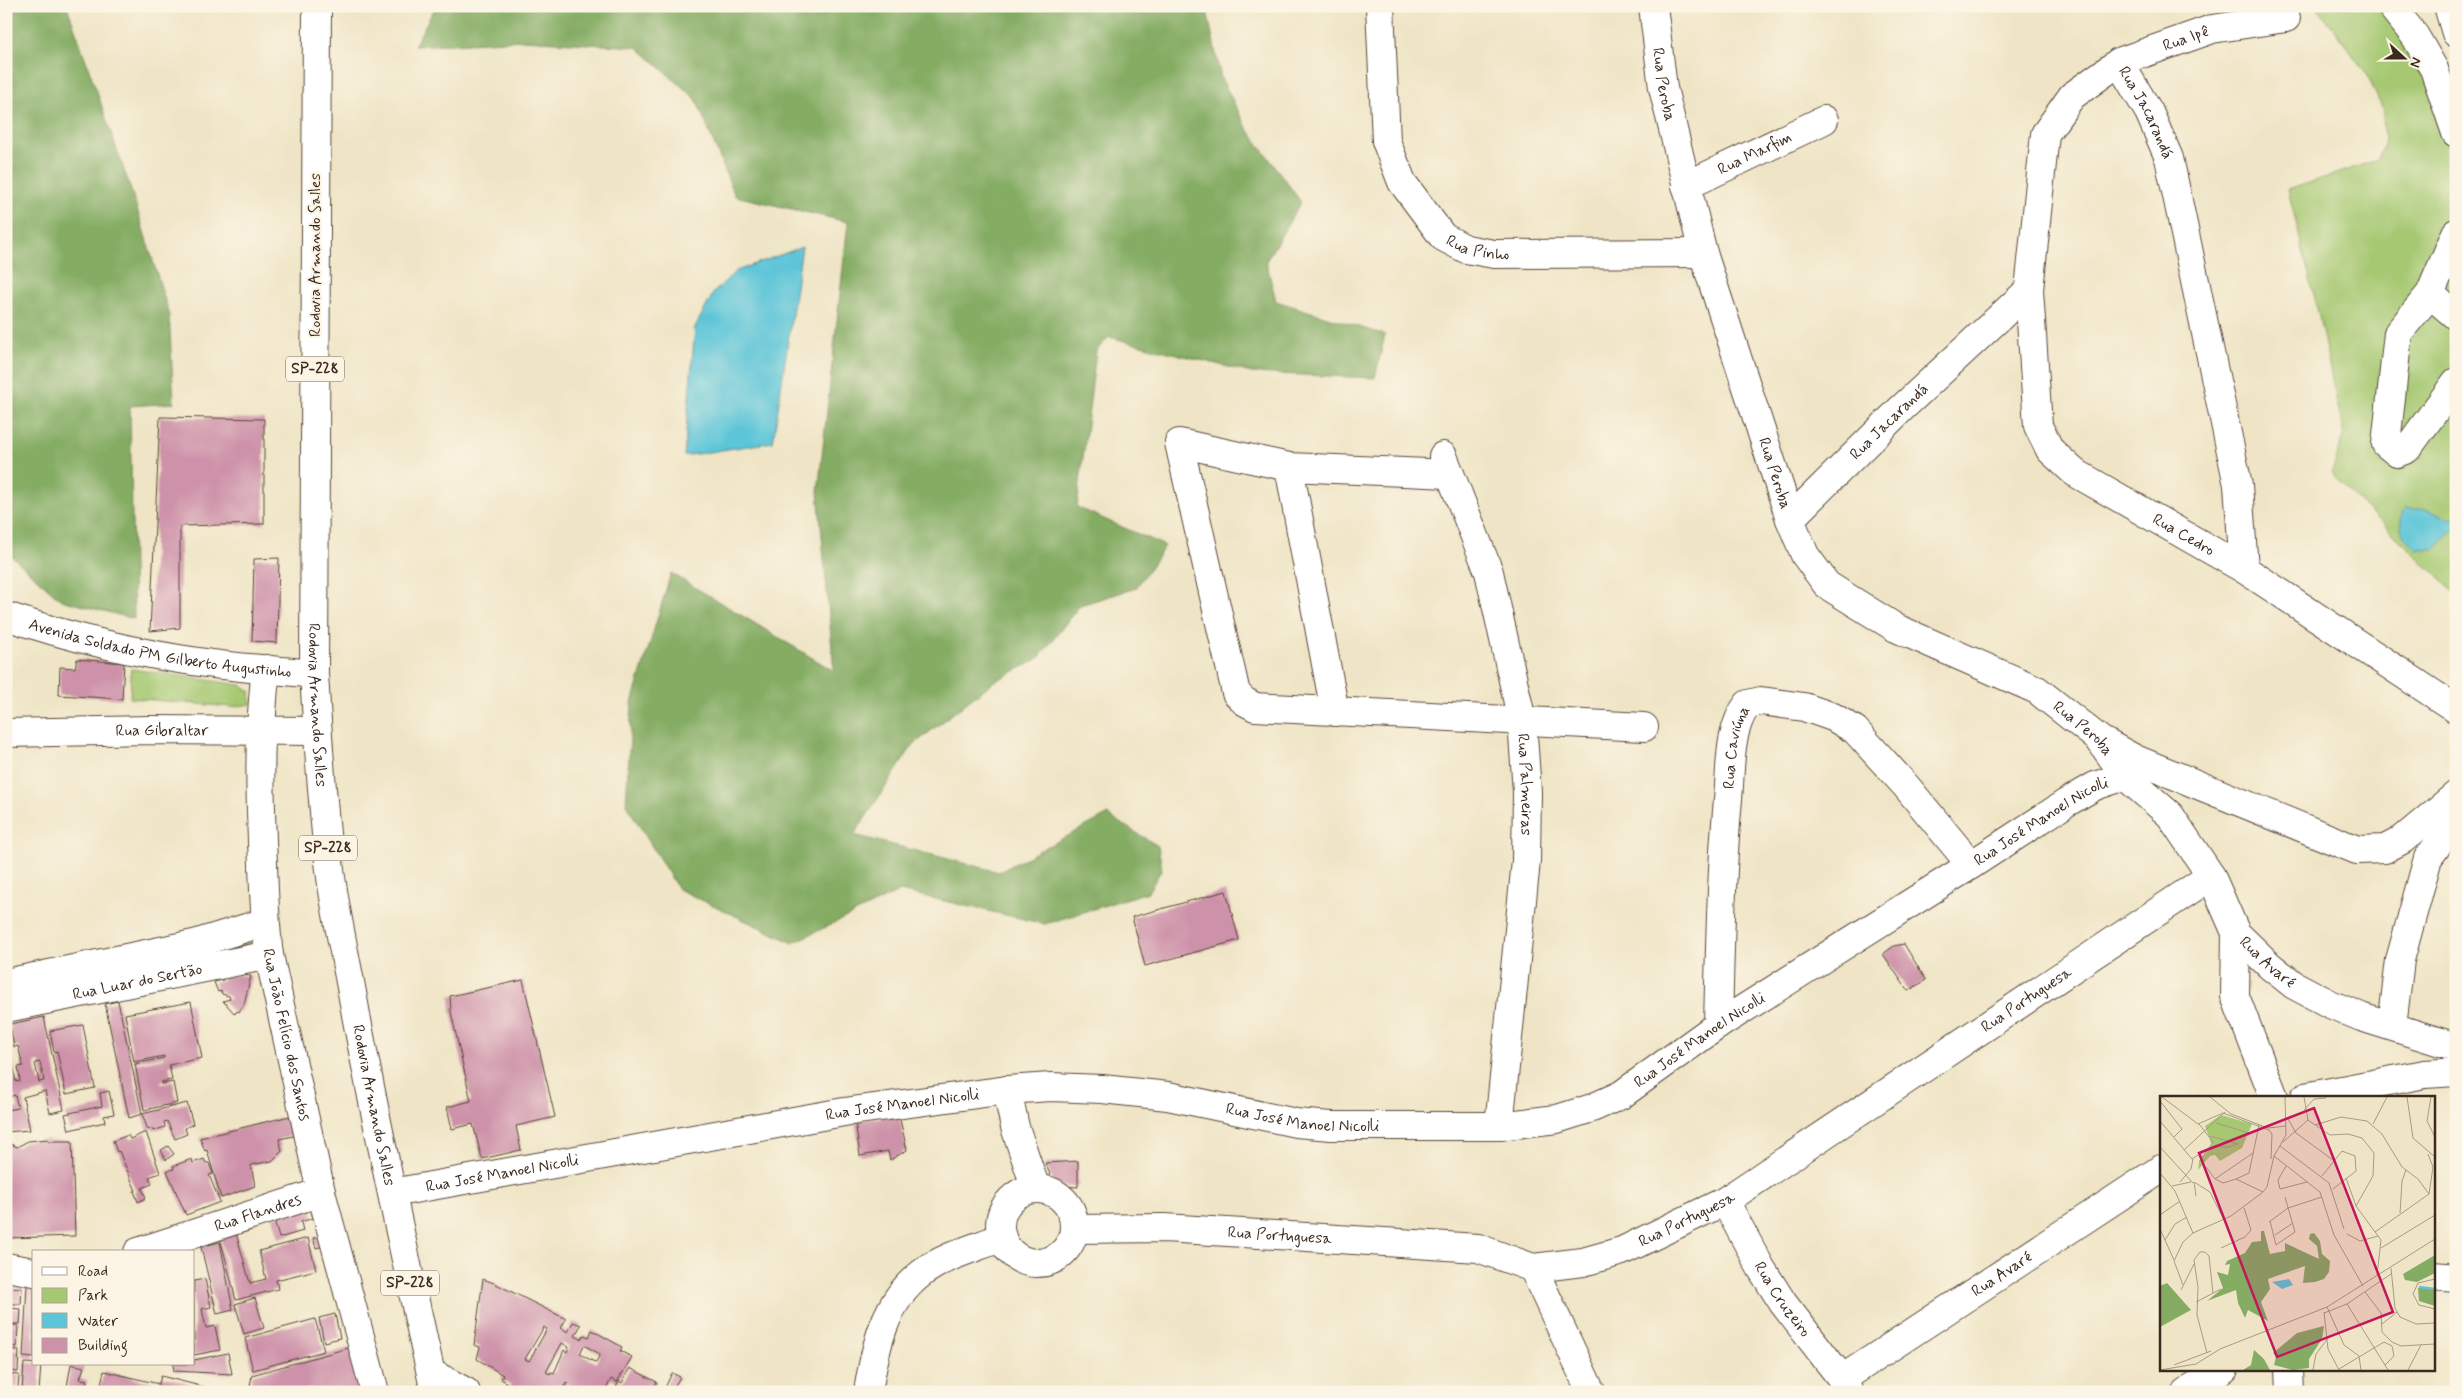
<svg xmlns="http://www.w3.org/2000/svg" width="2462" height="1398" font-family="Mynerve,sans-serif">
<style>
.green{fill:#a5c871;stroke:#707948}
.forest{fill:#84ac63;stroke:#606b40}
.water{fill:#5cc5d8;stroke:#4c787b}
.building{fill:#cd92a9;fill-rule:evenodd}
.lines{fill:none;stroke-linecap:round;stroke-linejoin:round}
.minor-casing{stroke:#564637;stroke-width:30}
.major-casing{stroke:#564637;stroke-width:30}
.minor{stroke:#fff;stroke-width:28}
.major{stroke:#fff;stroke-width:28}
.labels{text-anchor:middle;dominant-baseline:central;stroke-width:4.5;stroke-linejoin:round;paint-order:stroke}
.shield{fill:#fcf5e5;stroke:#75675a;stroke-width:1}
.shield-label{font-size:15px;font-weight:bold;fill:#3b2a1e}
.street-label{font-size:16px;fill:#3b2a1e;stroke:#fcf5e5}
.inset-river{fill:none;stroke:#5cc5d8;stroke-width:2.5}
.inset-road{fill:none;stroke:#a79a83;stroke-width:1}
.view{fill:#c2185b;fill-opacity:0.15;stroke:#c2185b;stroke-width:2.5}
.inset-edge{fill:none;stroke:#3b2a1e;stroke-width:2.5}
</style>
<rect width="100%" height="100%" fill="#fcf5e5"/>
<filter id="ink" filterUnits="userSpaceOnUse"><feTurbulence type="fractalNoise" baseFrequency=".02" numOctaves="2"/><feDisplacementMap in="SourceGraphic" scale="10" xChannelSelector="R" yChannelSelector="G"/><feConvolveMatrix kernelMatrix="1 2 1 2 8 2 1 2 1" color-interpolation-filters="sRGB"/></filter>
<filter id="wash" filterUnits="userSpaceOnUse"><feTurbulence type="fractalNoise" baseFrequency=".0096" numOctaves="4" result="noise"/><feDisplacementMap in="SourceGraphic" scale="20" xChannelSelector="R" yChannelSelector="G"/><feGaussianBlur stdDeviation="1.12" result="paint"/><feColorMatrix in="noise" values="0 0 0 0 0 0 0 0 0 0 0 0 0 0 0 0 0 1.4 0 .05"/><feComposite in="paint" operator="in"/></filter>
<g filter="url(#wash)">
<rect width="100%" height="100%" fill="#efe5c6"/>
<g class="green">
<polygon points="2316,6 2391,6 2456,133 2456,594 2331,474 2344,436 2318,312 2288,190 2377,160 2384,146 2383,110 2367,74"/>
<polygon points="131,669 241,685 250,691 251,704 232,707 130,698"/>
</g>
<g class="forest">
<polygon points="6,6 67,6 132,193 169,313 174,403 130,406 134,619 61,600 6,551"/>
<polygon points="436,6 1206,6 1221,78 1247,128 1301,202 1266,261 1276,301 1385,335 1375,378 1252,373 1109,337 1096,351 1077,507 1165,546 1136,588 1080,605 1038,659 993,682 913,745 854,835 999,872 1107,815 1158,846 1162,869 1148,892 1045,924 900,891 793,943 678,889 626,804 632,703 671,573 834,671 818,492 848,222 735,196 696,99 637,47 523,40 414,46"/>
</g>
<g class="water">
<polygon points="802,247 773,442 684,456 695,327 714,292 736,271"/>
<path d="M2404 509H2422L2456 520V527L2436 549H2416C2402 535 2397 529 2404 509Z"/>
</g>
<g id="blocks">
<g class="building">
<polygon points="160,417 264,419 264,524 180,526 180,628 150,631"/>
<polygon points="279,558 277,643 252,641 254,559"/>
<polygon points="77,659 124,663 122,699 59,695 60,667 75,668"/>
<polygon points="1226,891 1239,940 1145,966 1132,917"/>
<polygon points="1904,944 1926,980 1908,991 1883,954 1894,946"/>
<polygon points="238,975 251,976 244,1004 239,1012 237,1011 235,1014 223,1001 230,999 229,996 222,994 221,991 218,992 214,982 223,980 223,976"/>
<polygon points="523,980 555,1117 516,1126 521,1150 482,1159 473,1124 452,1129 447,1107 471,1101 451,1012 450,996"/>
<polygon points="118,1001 142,1114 129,1118 105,1004"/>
<polygon points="191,1002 202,1058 169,1065 172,1080 161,1082 161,1084 173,1082 177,1103 144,1110 135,1064 164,1058 164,1056 134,1062 125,1014"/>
<path d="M44 1017 64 1110 50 1113 45 1091 23 1097 30 1130 6 1132 7 1110 18 1108 15 1095 6 1098V1042L9 1041 16 1082 20 1081 18 1067 23 1066 18 1046 14 1047 10 1024ZM40 1062 44 1081 39 1082 35 1063Z"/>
<polygon points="83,1025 95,1088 66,1094 57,1051 54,1052 50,1031"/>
<polygon points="109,1091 114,1114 104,1116 105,1122 69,1130 65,1114 102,1106 100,1093"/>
<polygon points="187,1103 193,1124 185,1128 187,1134 175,1139 167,1121 164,1122 165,1127 153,1131 152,1128 148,1130 142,1114"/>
<polygon points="899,1115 907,1150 890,1160 888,1151 860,1156 855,1121"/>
<polygon points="290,1116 294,1136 279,1139 282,1151 272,1161 251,1165 255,1186 221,1198 207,1150 205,1151 200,1138"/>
<polygon points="146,1132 160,1173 149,1177 152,1184 142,1188 146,1198 138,1202 134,1191 136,1191 119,1151 117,1152 113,1141 128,1135 130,1139"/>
<polygon points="48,1139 49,1141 72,1141 75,1236 6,1238 6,1142 17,1147 28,1141"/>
<polygon points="168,1146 174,1154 166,1160 161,1150"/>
<polygon points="192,1159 193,1163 204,1159 206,1163 209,1163 213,1174 209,1175 220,1202 186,1215 167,1171 174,1169 173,1166"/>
<polygon points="1078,1161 1078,1187 1059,1186 1053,1181 1045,1163"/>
<polygon points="310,1207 313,1218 301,1222 303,1231 279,1238 273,1217"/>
<polygon points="236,1233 250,1283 266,1279 259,1251 308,1238 316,1270 276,1280 278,1289 236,1300 220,1237"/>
<polygon points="326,1235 328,1245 316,1248 313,1238"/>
<polygon points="220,1242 233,1310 217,1314 201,1247"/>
<polygon points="205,1279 211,1307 202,1309 206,1328 215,1326 220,1350 194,1355 194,1281"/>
<path d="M483 1279 494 1283 566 1319 561 1328 568 1332 573 1322 581 1325 575 1336 581 1339 584 1335 589 1337 592 1330 622 1347 620 1351 632 1357 617 1382 611 1379 605 1392H563L568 1383H566L561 1392H517L510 1387 511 1386 501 1379 503 1375 477 1359 480 1347 474 1345ZM544 1327 547 1329 529 1361 525 1359ZM562 1343 569 1347 567 1352 564 1350 554 1373 551 1372 550 1374 546 1372ZM584 1345 600 1354 596 1363 580 1354Z"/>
<polygon points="27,1285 34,1285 34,1358 23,1357"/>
<polygon points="6,1287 22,1288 21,1304 6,1304"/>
<polygon points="255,1298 264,1328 244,1334 235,1304"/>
<polygon points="6,1308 21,1309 20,1324 6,1324"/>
<polygon points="335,1314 340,1338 324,1342 319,1318"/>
<polygon points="315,1319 324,1351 253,1370 245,1338"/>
<polygon points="6,1325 18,1325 17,1347 8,1347 6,1345"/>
<polygon points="352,1347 362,1388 351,1392 311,1392 310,1389 295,1392 249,1392 252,1375"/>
<polygon points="6,1349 19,1350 18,1372 6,1371"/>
<polygon points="228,1353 232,1374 174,1371 173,1364 194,1364 194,1360"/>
<polygon points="24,1363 41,1364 39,1392 22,1392"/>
<polygon points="71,1364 84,1367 80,1379 87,1380 85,1392 66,1392"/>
<polygon points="630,1368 657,1382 651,1392 614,1392 619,1381 622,1383"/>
<polygon points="104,1371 159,1384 161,1376 224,1392 99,1392"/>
<polygon points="672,1373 680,1377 674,1387 683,1392 663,1392"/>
<polygon points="6,1374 19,1375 18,1388 6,1387"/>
</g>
</g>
</g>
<g filter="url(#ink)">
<use href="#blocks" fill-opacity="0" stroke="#564637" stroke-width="1"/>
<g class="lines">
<defs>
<g id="minor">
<path id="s1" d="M1380 6 1386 141 1402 182 1443 237 1466 249 1494 254 1703 253"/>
<path id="s2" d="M1653 6 1663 88 1703 253 1790 519 1805 555 1827 585 1896 628 2037 690 2099 739 2125 776"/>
<polyline points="2391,6 2415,36 2434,69 2456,133"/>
<polyline points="2448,6 2456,33"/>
<path id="s3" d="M2119 62 2212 29 2286 18"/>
<path id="s4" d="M1686 186 1824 120"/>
<polyline points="2456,233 2430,294 2398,333 2386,444 2397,453 2407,449 2456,382"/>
<path id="s5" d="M2029 290 2038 426 2050 450 2074 472 2244 569 2456 709"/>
<polyline points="2430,294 2456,316"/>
<path id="s6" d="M1443 456 1489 572 1522 721 1527 792 1526 861 1499 1126"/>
<polyline points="1289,467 1335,712"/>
<polyline points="1450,474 1289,467 1179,443 1236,693 1244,701 1255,707 1644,727"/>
<path id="s7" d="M1790 519 1902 408 2029 290 2045 134 2072 96 2119 62 2149 112 2169 158 2238 485 2244 569"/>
<path id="s8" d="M6 616C69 637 134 653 199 662 237 668 276 670 314 674"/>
<path id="s9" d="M266 669C258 734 260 798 263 864 264 894 265 925 269 955L321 1192 375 1392"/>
<path id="s10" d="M6 733 149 730 317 731"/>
<polyline points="2104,742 2135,759 2357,850 2385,849 2402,840 2456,795"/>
<polyline points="2236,933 2235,996 2274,1097"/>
<polyline points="6,983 194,944 265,922"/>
<path id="s11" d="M6 1008 269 955"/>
<path id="s12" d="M1718 1025C1720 949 1721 875 1728 799 1731 769 1728 729 1748 704L1761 701 1804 707 1833 717 1855 730 1906 786 1971 865"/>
<polyline points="2392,1026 2400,960 2428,858 2456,820"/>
<polyline points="1007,1090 1015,1127 1036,1189"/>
<polyline points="2305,1097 2425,1074 2456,1072"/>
<circle cx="1037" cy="1226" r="37"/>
<path id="s13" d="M1725 1201 1761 1268 1783 1303 1842 1379 1849 1392"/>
<path id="s14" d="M1074 1229 1165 1228 1478 1248 1533 1268 1583 1262 1622 1251 1725 1201 2211 876"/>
<path id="s15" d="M138 1252 321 1192"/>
<polyline points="6,1267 34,1272"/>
<polyline points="1533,1268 1591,1392"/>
<polyline points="2433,1276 2456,1278"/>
<polyline points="2289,1369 2290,1392"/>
<polyline points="431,1373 466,1392"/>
<path id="s16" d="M1842 1379 2161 1169"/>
<path d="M868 1392C875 1349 884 1301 922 1273 944 1256 976 1248 1002 1237"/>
<polyline points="2187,1392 2224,1369"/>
</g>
<g id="major">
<path id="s17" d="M317 6 314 674C318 739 322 805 330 870 336 918 348 967 356 1015 380 1141 407 1267 435 1392"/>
<path id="s18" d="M392 1193 844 1112 1007 1090 1051 1087 1102 1089 1168 1096 1296 1123 1331 1126H1499L1557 1119 1592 1108 1621 1095 1718 1025 1971 865 2066 803 2095 786 2125 776 2170 815 2211 876 2236 933 2270 966 2294 985 2330 1004 2361 1017 2456 1047"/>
</g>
</defs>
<use href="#minor" class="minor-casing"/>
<use href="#major" class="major-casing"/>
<use href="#minor" class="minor"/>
<use href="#major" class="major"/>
</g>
</g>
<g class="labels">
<g class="shield">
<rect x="286" y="356.5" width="58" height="25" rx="4"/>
<rect x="299" y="835.5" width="58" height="25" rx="4"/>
<rect x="381" y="1270.5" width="58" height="25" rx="4"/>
</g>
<g class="shield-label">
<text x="315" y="369">SP-228</text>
<text x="328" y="848">SP-228</text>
<text x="410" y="1283">SP-228</text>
</g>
<g class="street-label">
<text stroke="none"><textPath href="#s3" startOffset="71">Rua Ipê</textPath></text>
<text stroke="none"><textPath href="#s2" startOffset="79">Rua Peroba</textPath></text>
<text stroke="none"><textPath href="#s7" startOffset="650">Rua Jacarandá</textPath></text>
<text stroke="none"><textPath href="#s4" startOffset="76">Rua Marfim</textPath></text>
<text stroke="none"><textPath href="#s1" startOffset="285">Rua Pinho</textPath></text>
<text transform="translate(315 255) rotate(-90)">Rodovia Armando Salles</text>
<text stroke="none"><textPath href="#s7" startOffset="139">Rua Jacarandá</textPath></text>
<text stroke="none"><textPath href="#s2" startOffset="484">Rua Peroba</textPath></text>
<text stroke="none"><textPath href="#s5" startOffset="322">Rua Cedro</textPath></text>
<text stroke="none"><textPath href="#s8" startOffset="158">Avenida Soldado PM Gilberto Augustinho</textPath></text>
<text stroke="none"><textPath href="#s17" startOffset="699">Rodovia Armando Salles</textPath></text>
<text stroke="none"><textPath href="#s2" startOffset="904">Rua Peroba</textPath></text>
<text stroke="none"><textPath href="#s10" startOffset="156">Rua Gibraltar</textPath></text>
<text stroke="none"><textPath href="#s12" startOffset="279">Rua Caviúna</textPath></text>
<text stroke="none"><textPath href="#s6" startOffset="341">Rua Palmeiras</textPath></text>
<text stroke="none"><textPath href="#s18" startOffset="1748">Rua José Manoel Nicolli</textPath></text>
<text stroke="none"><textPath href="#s18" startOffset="2082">Rua Avaré</textPath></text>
<text stroke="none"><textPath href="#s11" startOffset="134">Rua Luar do Sertão</textPath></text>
<text stroke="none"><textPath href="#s14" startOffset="1031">Rua Portuguesa</textPath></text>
<text stroke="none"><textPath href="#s9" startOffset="368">Rua João Felício dos Santos</textPath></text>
<text stroke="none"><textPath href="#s18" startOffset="1342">Rua José Manoel Nicolli</textPath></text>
<text stroke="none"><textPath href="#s17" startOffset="1104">Rodovia Armando Salles</textPath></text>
<text stroke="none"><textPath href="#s18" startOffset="518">Rua José Manoel Nicolli</textPath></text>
<text stroke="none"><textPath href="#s18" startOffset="922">Rua José Manoel Nicolli</textPath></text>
<text stroke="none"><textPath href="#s18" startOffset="112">Rua José Manoel Nicolli</textPath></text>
<text stroke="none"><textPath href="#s15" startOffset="126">Rua Flandres</textPath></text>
<text stroke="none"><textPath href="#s14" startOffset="626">Rua Portuguesa</textPath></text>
<text stroke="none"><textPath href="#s14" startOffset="206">Rua Portuguesa</textPath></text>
<text stroke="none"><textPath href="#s16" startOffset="191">Rua Avaré</textPath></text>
<text stroke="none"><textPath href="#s13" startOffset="114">Rua Cruzeiro</textPath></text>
</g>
</g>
<g transform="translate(2160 1096)">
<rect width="275" height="275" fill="#efe5c6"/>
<path d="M61 19 92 28 82 52 60 65 55 59 50 60 38 74 39 66 52 50 45 30Z" fill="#a5c871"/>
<path d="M101 135H104L110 158 125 155V147L159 163 157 150 149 143 150 138 154 137 160 145 162 158 170 165 169 176 164 183 155 186 143 187 145 170 108 183 110 193 101 206 108 225 88 214 85 222 78 207 76 194 47 205 63 192 57 176 68 179 70 168 65 169 67 165 85 157 92 146 101 145ZM275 159V177L257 186 245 184 243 178ZM7 187 31 214 0 231V190ZM258 192H275V210L259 205ZM164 230 162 243 149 263V272L133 274 114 269 116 261 113 257 137 237ZM94 254 104 263 110 274H83L91 269Z" fill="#84ac63"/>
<path d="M129 183 133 189 122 193 112 186Z" fill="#5cc5d8"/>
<path class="inset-river" d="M259 191 275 193"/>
<path class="inset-road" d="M2 1 38 28 63 17 109 34 112 38 111 63M50 1 71 18 108 32 126 30M125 1 126 39 114 60 160 96 174 139 203 190M144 1 148 24 170 39 188 38 202 42 214 57 213 80 196 110M247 1 253 42 275 61M271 1 267 25 275 41M0 5 22 33 14 41M144 14 154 3 166 2M127 21 136 37 173 64M0 25 32 63 52 50 68 51 78 48 50 40M56 27 89 37M39 28 53 46 39 66M213 28 227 1M155 29 181 21 207 25 222 38 242 71 258 83 269 98M123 46 148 24M120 50 169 87 184 133M0 51 33 87M24 54 65 16M93 57 55 83 63 87 76 83 103 96M126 70 118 84 120 93 147 86M46 71 55 83M0 77 15 95 33 137M162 80 182 55 195 60 196 75 173 93M186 82 196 110 221 144 217 179M76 83 89 77 99 29M20 86 31 73 33 63M12 90 31 86M36 100 34 86 50 96 64 124M240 117 242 85 246 74M0 119 20 105M110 125 116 149 135 136 125 101M109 126 128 112 162 101M0 133 14 164M215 136 269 98 273 71 268 58M187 138 200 145 218 140M115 139 133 127M5 144 15 128 27 121M61 152 85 141 91 134 84 112M221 152 275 119M231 172 235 212 240 221 256 228 275 227M275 183 258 187 253 198 259 209 275 213M23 189 14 165 23 146 33 137 71 120 103 96 107 91 114 60M21 194 34 168M205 196 221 217 222 236 232 246 241 250 275 248M36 206 61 193M187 208 228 274M167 211 184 249 199 260 201 274M164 216 168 253 179 274M164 217 187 208 231 178M222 228 237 216M47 257 37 219 38 191 34 164 40 156H45L49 160 53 197M14 269 51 255M179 273 224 246 232 250 234 260 225 269M0 274 36 268 60 253 167 211 275 143M153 274 156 258 168 242M248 274 261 249"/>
<path class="view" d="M154 12 233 216 117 261 39 57Z"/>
<rect width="275" height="275" class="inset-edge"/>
</g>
<rect width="2462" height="1398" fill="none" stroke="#fcf5e5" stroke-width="25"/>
<rect x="32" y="1250" width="162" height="115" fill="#fcf5e5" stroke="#afa495"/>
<rect x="42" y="1267" width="25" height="8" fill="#ffffff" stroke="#afa495"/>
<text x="78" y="1276" font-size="15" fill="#3b2a1e">Road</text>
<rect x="42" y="1288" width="25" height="15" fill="#a5c871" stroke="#afa495"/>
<text x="78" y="1300" font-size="15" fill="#3b2a1e">Park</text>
<rect x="42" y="1313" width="25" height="15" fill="#5cc5d8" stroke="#afa495"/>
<text x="78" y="1326" font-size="15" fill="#3b2a1e">Water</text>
<rect x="42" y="1338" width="25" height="15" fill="#cd92a9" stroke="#afa495"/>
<text x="78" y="1350" font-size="15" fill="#3b2a1e">Building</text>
<g transform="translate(2404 58) rotate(111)" stroke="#fcf5e5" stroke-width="4" paint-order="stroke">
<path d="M0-4L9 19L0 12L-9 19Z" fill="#3b2a1e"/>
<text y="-8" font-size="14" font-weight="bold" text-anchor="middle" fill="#3b2a1e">N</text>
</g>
</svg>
